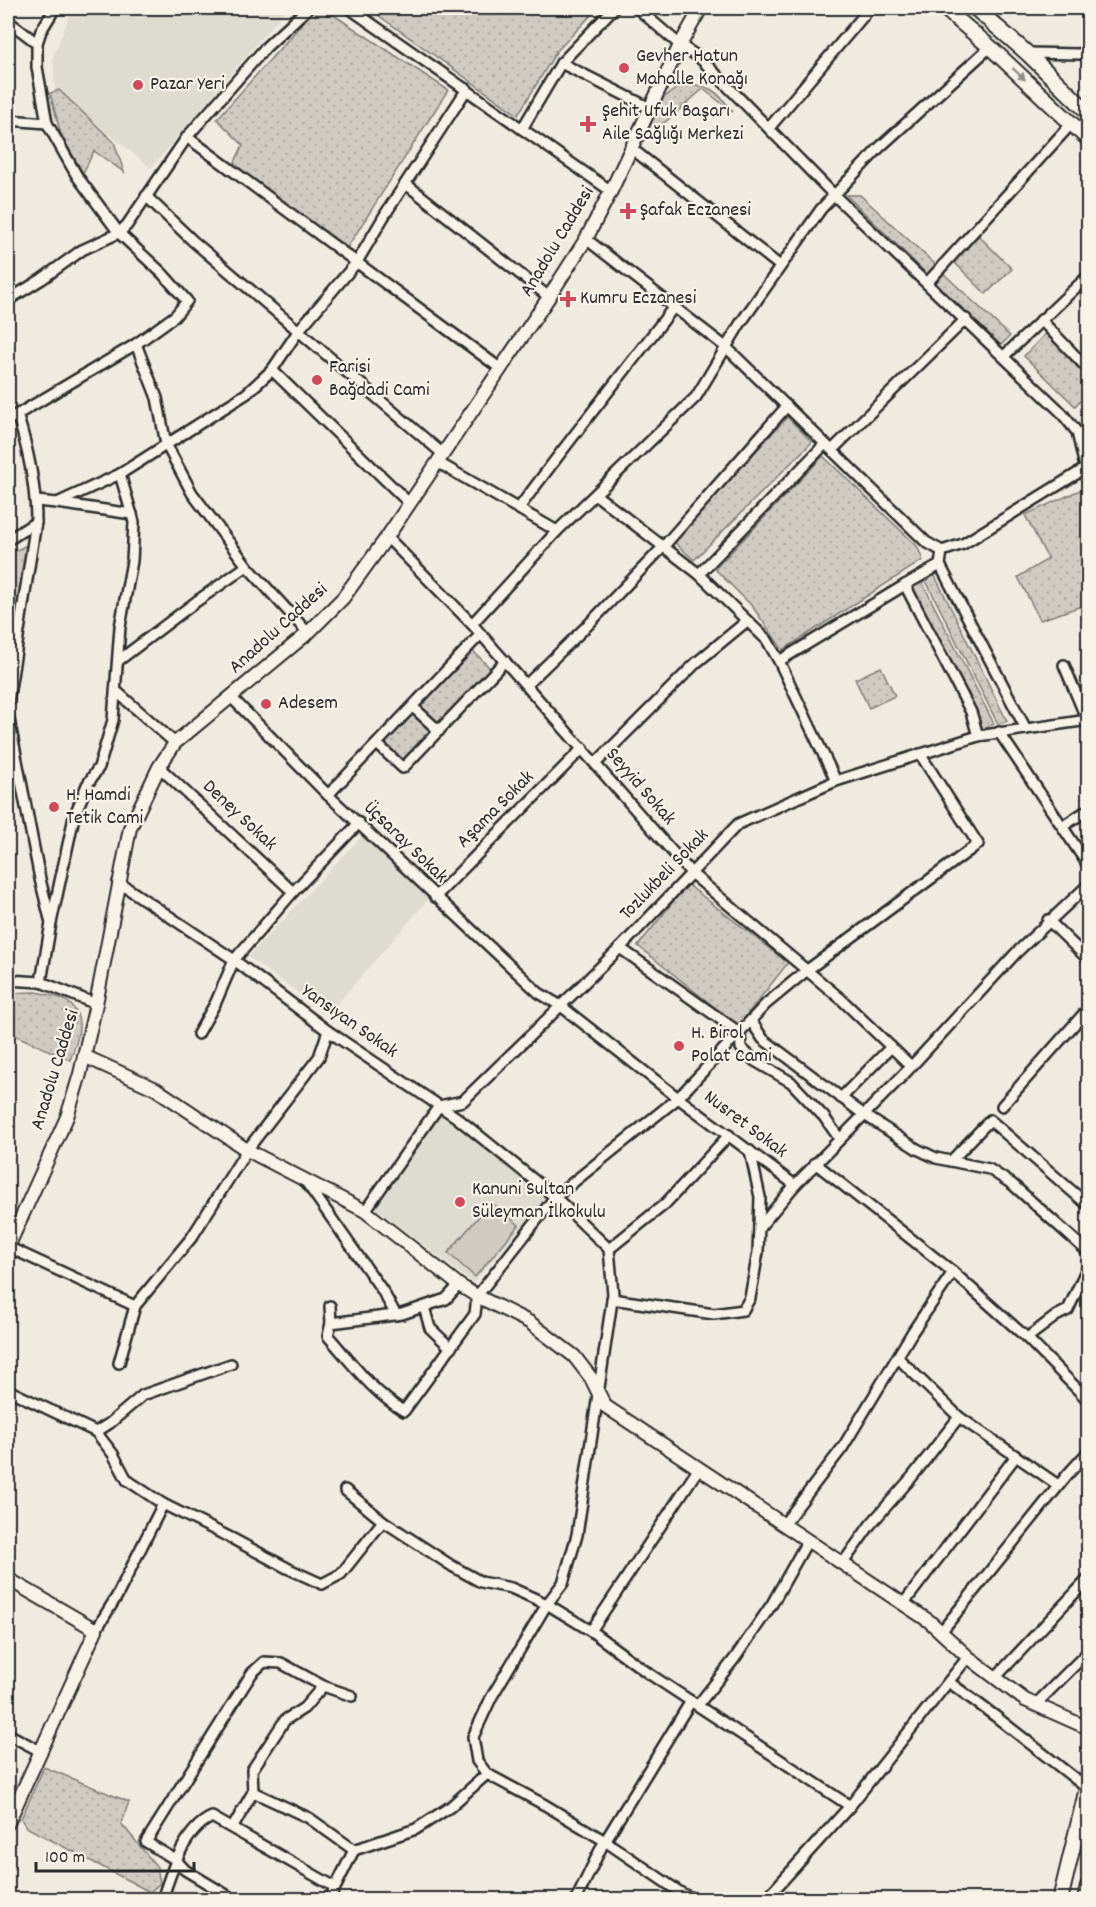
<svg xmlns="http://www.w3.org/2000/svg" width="1096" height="1907" font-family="Dekko,sans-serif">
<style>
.built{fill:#dedbd1}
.grass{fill:url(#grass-dots);stroke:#7d7b76;stroke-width:1.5}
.garden{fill:#cfcbc2;stroke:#7d7b76;stroke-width:1.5}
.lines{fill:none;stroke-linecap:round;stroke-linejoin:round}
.minor-casing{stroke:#2b2b2b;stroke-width:14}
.tertiary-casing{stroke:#2b2b2b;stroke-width:16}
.secondary-casing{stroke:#2b2b2b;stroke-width:18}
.minor{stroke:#f7f3e8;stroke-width:9}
.tertiary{stroke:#f7f3e8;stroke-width:12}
.secondary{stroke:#f7f3e8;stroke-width:14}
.oneway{fill:#918f8a}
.poi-dot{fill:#d1495b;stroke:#f7f3e8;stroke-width:2}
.labels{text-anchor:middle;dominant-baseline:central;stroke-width:4.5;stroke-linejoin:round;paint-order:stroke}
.poi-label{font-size:20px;fill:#2b2b2b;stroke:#f7f3e8;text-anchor:start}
.street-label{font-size:20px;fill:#2b2b2b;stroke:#f7f3e8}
</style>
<defs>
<pattern id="grass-dots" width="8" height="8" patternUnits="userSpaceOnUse" patternTransform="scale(1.5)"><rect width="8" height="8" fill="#cfcbc2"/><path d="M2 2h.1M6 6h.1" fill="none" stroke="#b2aea7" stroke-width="1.8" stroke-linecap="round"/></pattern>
</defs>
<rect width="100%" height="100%" fill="#efebe0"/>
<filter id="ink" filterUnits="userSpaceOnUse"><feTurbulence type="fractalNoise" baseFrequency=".0167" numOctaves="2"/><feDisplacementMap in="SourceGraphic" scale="12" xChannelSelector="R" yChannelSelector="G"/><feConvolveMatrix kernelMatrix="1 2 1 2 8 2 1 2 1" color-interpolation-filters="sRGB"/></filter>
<g filter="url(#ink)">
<g class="built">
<polygon points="73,8 287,8 151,168 55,90 53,56"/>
<polygon points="364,834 429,899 328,1014 248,957"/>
<polygon points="440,1115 548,1197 473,1283 374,1207"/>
</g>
<g class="grass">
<polygon points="316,8 323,8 448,90 347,248 233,166 243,145 217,119"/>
<polygon points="368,8 598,8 556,52 518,115"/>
<path d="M684 84C710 84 718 92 733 112L703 89 639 145 664 97Z"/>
<polygon points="59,90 114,142 124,172 94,151 83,173 61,135 50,93"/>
<polygon points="846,195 860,195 937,266 928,275"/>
<polygon points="978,235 1012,269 986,294 954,262"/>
<polygon points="943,273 1010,336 1001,345 935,282"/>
<polygon points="1046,333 1088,378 1088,393 1075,406 1024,356"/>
<polygon points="787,417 812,442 694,560 674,542"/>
<polygon points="823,456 917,546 923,560 783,650 752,606 715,569"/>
<polygon points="1082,489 1088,524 1088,604 1040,620 1018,577 1048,559 1025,515"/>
<polygon points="27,545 8,661 8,554"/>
<polygon points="934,574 1007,721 998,724 925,579"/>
<polygon points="921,580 994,724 983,729 911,586"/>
<polygon points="473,651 491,669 404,762 385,743"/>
<polygon points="881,667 895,696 869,708 855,679"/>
<polygon points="687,884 788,963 738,1026 638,946"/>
<path d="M36 992C46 994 59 996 68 1002 87 1017 77 1043 70 1060L8 1032V993Z"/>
<polygon points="44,1767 129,1802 121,1823 157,1867 160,1883 150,1892 26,1827 21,1819"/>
</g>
<polygon class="garden" points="491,1202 519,1225 475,1277 448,1253"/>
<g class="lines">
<defs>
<g id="minor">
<polyline points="55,8 41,31 37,43 37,67 47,123 77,176 119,233 162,273 187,301 175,316 136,344 157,398 166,444 192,493 247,566 308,633"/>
<polyline points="349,8 611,191"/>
<polyline points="637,8 680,45 700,58 834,195 1060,411 1077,432 1088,480"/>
<polyline points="8,21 37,43"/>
<polyline points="1027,53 1080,54 1088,49"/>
<polyline points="561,63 650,108"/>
<polyline points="8,120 47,123"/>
<polyline points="769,128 870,8"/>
<polyline points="522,129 561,63 614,8"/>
<polyline points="187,137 266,47 308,8"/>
<polyline points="631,148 780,266"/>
<polyline points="406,184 549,297"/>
<polyline points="146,196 193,241 443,454"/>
<polyline points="586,239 727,348 926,542 942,551 963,544 1086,468 1088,472"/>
<polyline points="927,283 1072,123"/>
<polyline points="8,300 42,279 82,250 119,233 127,225 187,137 501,369"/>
<polyline points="1041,320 1088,369"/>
<polyline points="1004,356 1088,276"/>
<polyline points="272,370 409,503"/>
<polyline points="8,420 136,344"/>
<polyline points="832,450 966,319"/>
<polyline points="437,462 557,531"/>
<polyline points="596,495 699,574 767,640 779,661"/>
<polyline points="36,501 57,503 120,474 246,394 272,370 299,330 357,262 386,213 467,89"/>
<polyline points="57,503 132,514"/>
<path d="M519 508C569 440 622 375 673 308"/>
<polyline points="387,537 472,624 692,874 841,999 911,1066"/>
<path d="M8 540 36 522C36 485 28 449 17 414"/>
<polyline points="940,565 1026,729"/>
<polyline points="699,574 825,444"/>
<polyline points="905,585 971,712 978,736"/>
<polyline points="472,624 557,531 696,397 740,324 821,209 880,147 990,47"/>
<polyline points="118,661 197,601 247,566"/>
<polyline points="1064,665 1087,720"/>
<polyline points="526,685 589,624 663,547 787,406"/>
<polyline points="116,691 175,743"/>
<polyline points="231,697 328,795 539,993 561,1006 678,1098 795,1185"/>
<polyline points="8,702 36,522"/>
<polyline points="413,707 439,731"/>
<polyline points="8,714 40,879 51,923 41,982"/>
<polyline points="999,732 1088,865"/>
<polyline points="377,744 403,768 505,661"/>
<polyline points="596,763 696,663 747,621"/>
<polyline points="159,767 293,892"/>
<polyline points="836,781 779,661 905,585 940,565 942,551"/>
<polyline points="328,795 480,635"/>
<polyline points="1063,826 1088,810"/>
<polyline points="118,882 230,957 328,1031 456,1117 555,1197 609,1249 613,1294 577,1535 563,1583 547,1604 491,1698 473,1737 477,1761 487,1774 545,1805 605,1841 681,1893 696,1900"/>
<polyline points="435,897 583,748"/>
<polyline points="1048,920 1088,959"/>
<polyline points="51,923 74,817 87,785 99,767 113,720 120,627 132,561 134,522 120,474"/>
<polyline points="620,948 740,1033 741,1048 755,1061 791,1082 824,1117 839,1138"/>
<polyline points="8,980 41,982 96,1004"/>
<polyline points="751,1021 763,1039 863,1114 917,1149 936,1158 989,1169 1012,1184 1088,1252"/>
<polyline points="198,1034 216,1002 234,960 293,892 359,823"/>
<polyline points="841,1098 891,1047"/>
<polyline points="1002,1106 1088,1009"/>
<polyline points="951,1161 990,1120 1088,1205"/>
<polyline points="815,1163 953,1272 1027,1338 1088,1400"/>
<polyline points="306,1182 382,1290 396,1315"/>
<polyline points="365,1211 439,1106 463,1101 620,948 738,824 836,781 978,736 1088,720"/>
<polyline points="759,1228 795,1185 908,1070 1016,953 1088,885"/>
<polyline points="8,1247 135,1306"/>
<polyline points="609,1249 665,1204 729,1135"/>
<polyline points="612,1299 714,1314 743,1310 750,1298 758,1252 760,1197 750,1151"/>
<path d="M330 1306 331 1323 328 1336C352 1363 372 1392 404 1411L475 1314 477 1296 555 1197 678 1098 766 1004 806 971 978 844 920 754"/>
<polyline points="424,1307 430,1328 451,1348"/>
<polyline points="331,1323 402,1314 446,1299 459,1285"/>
<polyline points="1027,1338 1056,1316 1068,1310 1088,1266"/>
<polyline points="898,1358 959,1417 1058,1485"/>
<polyline points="119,1363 135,1306 192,1237 247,1150 319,1057 328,1031"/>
<polyline points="8,1390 96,1432 113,1454 127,1480 163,1504 233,1539 289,1569 322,1584 341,1574 383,1521 345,1490"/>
<polyline points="96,1432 110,1423 143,1395 231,1364"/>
<polyline points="383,1521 452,1566 481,1582 511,1588 547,1604 591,1631 648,1673 850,1806"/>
<polyline points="784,1524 843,1447 913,1331 953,1272"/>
<polyline points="843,1563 870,1525 912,1477 959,1417"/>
<polyline points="904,1603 1016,1456"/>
<polyline points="96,1630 117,1596 163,1504"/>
<polyline points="591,1631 699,1468"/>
<polyline points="941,1632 1068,1474 1088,1452"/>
<polyline points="995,1678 1088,1579"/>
<polyline points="949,1682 995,1716 1087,1788"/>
<polyline points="698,1705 735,1658 772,1604 808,1540"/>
<polyline points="1035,1705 1088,1652"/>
<polyline points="8,1734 40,1751"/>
<polyline points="253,1792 309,1818 354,1850 416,1829 450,1807 487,1774"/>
<polyline points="233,1827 253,1792 252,1770 285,1720 304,1708 323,1686"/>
<path d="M162 1900C171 1872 184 1829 212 1817L335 1887"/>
<polyline points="235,1900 185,1870 176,1860 146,1842 252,1673 264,1662 281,1663 323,1686 352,1696"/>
<polyline points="329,1900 354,1850"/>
<polyline points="576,1900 602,1846 691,1701"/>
<polyline points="765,1900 850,1806 968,1657"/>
</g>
<g id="tertiary">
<polyline points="84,1056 156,1089 247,1150 365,1211 459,1285 477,1296 529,1322 574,1356 591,1378 605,1406 929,1621 968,1657 1025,1700 1088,1728"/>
<polyline points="8,1247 67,1117 80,1074 96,1004 130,828 159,767 175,743 308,633 343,598 387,537 549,297 586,239 611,191 680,45 701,8"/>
<polyline points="8,1579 96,1630 8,1823"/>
</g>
<g id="secondary">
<polyline points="944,8 990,47 1088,139"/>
<polyline points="975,8 1027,53 1088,112"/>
<polyline points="1060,1900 1088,1784"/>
<polyline points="1085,1900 1088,1886"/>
</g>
</defs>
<use href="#minor" class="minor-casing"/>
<use href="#tertiary" class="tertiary-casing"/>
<use href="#secondary" class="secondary-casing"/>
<use href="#minor" class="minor"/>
<use href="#tertiary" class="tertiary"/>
<use href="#secondary" class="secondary"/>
</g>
<defs><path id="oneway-solid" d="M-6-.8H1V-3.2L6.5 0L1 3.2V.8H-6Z" transform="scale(1.5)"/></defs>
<use class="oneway" href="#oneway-solid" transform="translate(1019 74) rotate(43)"/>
</g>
<g class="poi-dot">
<circle cx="624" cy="68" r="6"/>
<circle cx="138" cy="85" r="6"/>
<path d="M585 115h6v6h6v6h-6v6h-6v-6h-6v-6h6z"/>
<path d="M625 202h6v6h6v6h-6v6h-6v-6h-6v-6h6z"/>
<path d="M565 290h6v6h6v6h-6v6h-6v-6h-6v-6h6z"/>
<circle cx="317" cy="380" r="6"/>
<circle cx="266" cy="704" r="6"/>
<circle cx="54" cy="807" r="6"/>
<circle cx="679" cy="1046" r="6"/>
<circle cx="460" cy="1202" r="6"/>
</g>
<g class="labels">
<g class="poi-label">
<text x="636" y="57">Gevher Hatun<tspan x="636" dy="23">Mahalle Konağı</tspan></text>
<text x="150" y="85">Pazar Yeri</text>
<text x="602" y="112">Şehit Ufuk Başarı<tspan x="602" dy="23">Aile Sağlığı Merkezi</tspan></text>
<text x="640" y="211">Şafak Eczanesi</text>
<text x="580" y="299">Kumru Eczanesi</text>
<text x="329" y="368">Farisi<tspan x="329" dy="23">Bağdadi Cami</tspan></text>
<text x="278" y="704">Adesem</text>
<text x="66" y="796">H. Hamdi<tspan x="66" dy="23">Tetik Cami</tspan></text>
<text x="691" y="1034">H. Birol<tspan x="691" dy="23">Polat Cami</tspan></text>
<text x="472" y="1190">Kanuni Sultan<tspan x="472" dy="23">Süleyman İlkokulu</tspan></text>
</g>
<g class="street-label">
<text transform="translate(558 242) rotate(-59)">Anadolu Caddesi</text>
<text transform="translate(279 629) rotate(-42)">Anadolu Caddesi</text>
<text transform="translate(640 787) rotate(49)">Seyyid Sokak</text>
<text transform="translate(496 810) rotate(-45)">Aşama Sokak</text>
<text transform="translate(239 816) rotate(43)">Deney Sokak</text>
<text transform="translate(405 843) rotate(44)">Üçsaray Sokak</text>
<text transform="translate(665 875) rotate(-46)">Tozlukbeli Sokak</text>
<text transform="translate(349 1022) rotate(35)">Yansıyan Sokak</text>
<text transform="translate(56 1070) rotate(-73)">Anadolu Caddesi</text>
<text transform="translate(745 1125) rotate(37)">Nusret Sokak</text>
</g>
</g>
<rect width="1096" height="1907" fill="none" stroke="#f7f3e8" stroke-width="30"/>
<rect x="15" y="15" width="1066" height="1877" fill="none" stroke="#2b2b2b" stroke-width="2" filter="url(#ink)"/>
<path d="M36 1862v9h158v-9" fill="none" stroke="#2b2b2b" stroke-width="3"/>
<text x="45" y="1862" font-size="18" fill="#2b2b2b" stroke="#f7f3e8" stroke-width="4.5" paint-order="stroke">100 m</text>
</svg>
